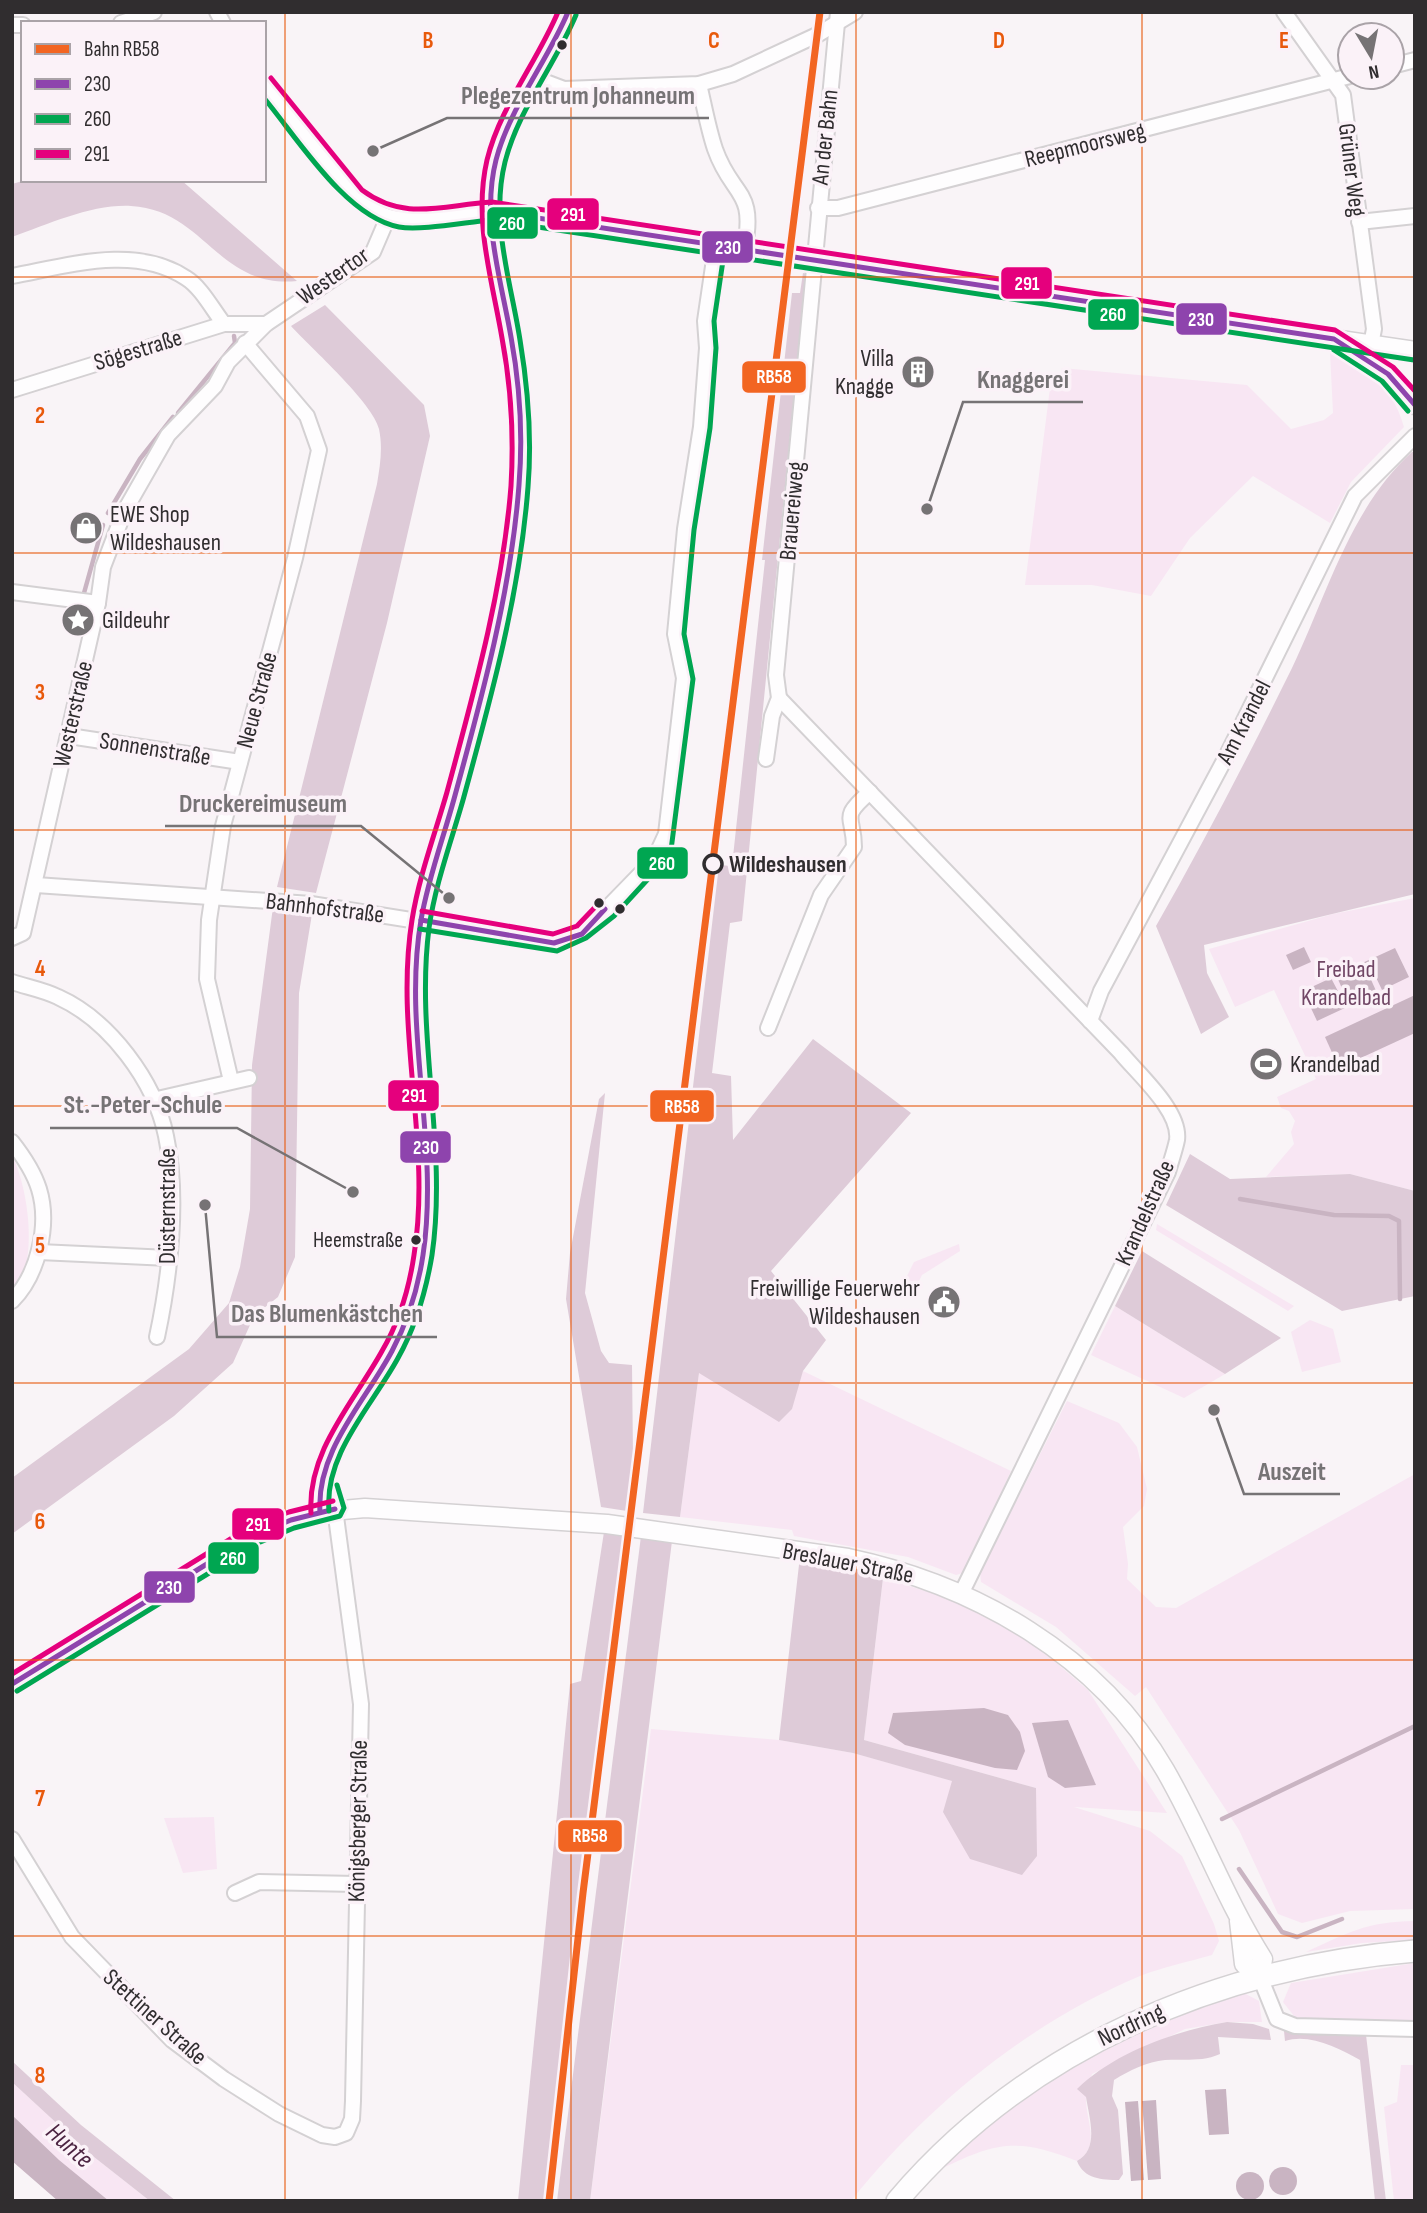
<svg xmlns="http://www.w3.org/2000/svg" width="1427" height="2213" font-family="'Sofia Sans Condensed',sans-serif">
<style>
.green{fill:#f8e6f3}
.forest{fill:#decbd8}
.water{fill:#c9b4c2}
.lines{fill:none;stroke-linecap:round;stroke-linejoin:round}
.stream{stroke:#c9b4c2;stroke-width:4.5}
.minor-casing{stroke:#d4d1d3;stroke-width:18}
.tertiary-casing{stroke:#d4d1d3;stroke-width:21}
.secondary-casing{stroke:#d4d1d3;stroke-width:24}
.minor{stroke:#fefdfe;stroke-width:14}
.tertiary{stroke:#fefdfe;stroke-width:18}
.secondary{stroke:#fefdfe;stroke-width:21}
.bus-1-casing{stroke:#fbf2f8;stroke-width:10}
.bus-2-casing{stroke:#fbf2f8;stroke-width:10}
.bus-3-casing{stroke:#fbf2f8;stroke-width:10}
.bus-1{stroke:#8e44ad;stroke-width:5}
.bus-2{stroke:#00a651;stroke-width:5}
.bus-3{stroke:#e5007d;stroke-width:5}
.rail-1-casing{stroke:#fbf2f8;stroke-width:12}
.rail-1{stroke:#f26522;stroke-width:7}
.grid{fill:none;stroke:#e8590c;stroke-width:2;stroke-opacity:0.55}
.bus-dot{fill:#302d2f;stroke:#fbf2f8;stroke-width:2.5}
.stop-dot{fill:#fbf2f8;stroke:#302d2f;stroke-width:3.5}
.labels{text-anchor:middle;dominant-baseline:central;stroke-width:7;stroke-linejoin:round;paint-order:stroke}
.bus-label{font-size:22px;fill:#302d2f;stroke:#fbf2f8;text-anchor:end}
.street-label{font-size:24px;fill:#302d2f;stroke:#fbf2f8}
.poi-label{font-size:24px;fill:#302d2f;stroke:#fbf2f8;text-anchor:start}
.stop-label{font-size:24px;font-weight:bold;fill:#302d2f;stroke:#fbf2f8;text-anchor:start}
.park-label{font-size:24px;fill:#704665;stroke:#fbf2f8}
.water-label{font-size:26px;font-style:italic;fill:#4c2442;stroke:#fbf2f8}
.grid-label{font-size:23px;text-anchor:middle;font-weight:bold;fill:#e8590c;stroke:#fbf2f8;stroke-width:7;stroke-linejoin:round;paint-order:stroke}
.leader{fill:none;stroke:#767375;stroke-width:2.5}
.callout-dot{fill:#767375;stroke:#fbf2f8;stroke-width:2.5}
.callout-label{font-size:26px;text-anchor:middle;font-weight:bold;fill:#767375;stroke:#fbf2f8;stroke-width:7;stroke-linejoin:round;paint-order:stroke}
.line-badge{stroke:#fbf2f8;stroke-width:2.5}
.badge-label{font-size:19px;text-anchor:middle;font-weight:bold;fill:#fff}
</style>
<rect width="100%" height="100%" fill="#f9f4f7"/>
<g class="green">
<path d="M1330 352C1366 373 1392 383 1404 427L1351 482 1330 523 1253 476 1190 538 1151 596 1092 585H1025L1050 388H1059L1062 368 1247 385 1291 429 1324 420 1333 413Z"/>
<polygon points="1415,898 1415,1191 1350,1174 1266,1177 1294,1144 1291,1132 1295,1121 1289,1111 1281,1108 1277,1097 1316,1079 1274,990 1235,1007 1209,949 1333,914"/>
<path d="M12 1156C28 1186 40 1266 12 1292Z"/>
<polygon points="1157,1224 1294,1306 1288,1311 1156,1230"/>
<polygon points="959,1244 960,1251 922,1275 915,1289 902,1286 914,1262"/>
<polygon points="1115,1306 1225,1374 1184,1398 1091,1355"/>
<polygon points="1310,1320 1333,1329 1341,1362 1302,1372 1291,1332"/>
<polygon points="803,1371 1011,1471 966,1572 956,1575 908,1557 794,1536 792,1530 680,1517 699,1373 792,1402"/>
<polygon points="1067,1401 1119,1423 1137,1447 1147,1489 1144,1506 1123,1527 1128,1564 1127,1579 1156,1607 1176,1608 1415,1474 1415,1909 1350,1911 1302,1923 1278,1914 1239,1830 1146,1687 1135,1696 1056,1627 981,1582 980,1573"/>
<path d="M883 1578 955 1600 1026 1637 1088 1690 1167 1813 1074 1807 1150 1831 1182 1856 1214 1924 1219 1941 1212 1955C1188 1962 1163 1967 1140 1976 1028 2023 926 2107 851 2201H590L651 1729 779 1740 853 1753 953 1781 1036 1788 864 1740Z"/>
<polygon points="214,1817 217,1869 183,1873 164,1818"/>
<path d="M1415 1921V1940L1362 1943 1306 1952C1350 1932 1365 1922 1415 1921Z"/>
<polygon points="1415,1963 1415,2025 1298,2021 1283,2002 1291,1983"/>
<path d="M1244 1993 1259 2001 1262 2022H1227L1185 2029 1092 2074C1090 2081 1087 2090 1086 2097 1085 2119 1102 2147 1077 2161 1019 2138 997 2141 941 2169 1025 2081 1130 2030 1244 1993Z"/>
<polygon points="1401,2065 1415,2065 1415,2201 1394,2201 1384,2107 1397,2102"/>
<polygon points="12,2082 89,2153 150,2201 109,2201 59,2161 12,2115"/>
</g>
<g class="forest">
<path d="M26 180H181L297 281C218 289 205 210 131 206 92 204 49 224 12 237V184Z"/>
<polygon points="803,273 806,274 742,921 730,923 712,1073 731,1076 733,1140 813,1039 911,1113 771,1271 826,1340 803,1371 792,1409 779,1422 699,1373 680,1517 643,1513 719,865 732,866 765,560 762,560 792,293 800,293"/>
<path d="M325 305 424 405 430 436 387 623 316 893 277 887 377 484C380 466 383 448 379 429 373 403 311 348 291 326Z"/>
<path d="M1412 452H1415V894L1204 945 1207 973 1229 1017 1201 1034 1156 926C1204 842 1249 755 1292 668 1327 595 1350 508 1412 452Z"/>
<polygon points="273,907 312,914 299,993 295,1257 278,1297 254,1316 233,1363 174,1416 12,1534 12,1478 189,1349 229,1303 240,1267 250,1209 252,1065"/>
<polygon points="605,1093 585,1293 601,1351 609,1363 632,1365 633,1457 627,1511 601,1507 566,1299 570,1253 599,1099"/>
<polygon points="1190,1154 1230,1179 1350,1174 1415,1191 1415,1296 1342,1311 1166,1205"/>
<polygon points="1142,1251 1281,1338 1225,1374 1115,1306"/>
<polygon points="604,1532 625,1534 544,2201 518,2201 570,1684 581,1681"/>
<polygon points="641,1536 672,1541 590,2201 557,2201"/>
<polygon points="800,1556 851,1563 883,1578 864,1740 1036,1788 1037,1856 1022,1875 970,1859 943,1812 952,1781 853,1753 779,1740"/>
<path d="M1227 2022 1253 2024 1269 2029 1271 2040 1218 2037 1220 2054C1202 2062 1185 2059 1165 2060 1147 2062 1130 2070 1114 2080L1112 2096 1118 2110 1123 2174 1119 2180C1102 2180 1084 2179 1077 2161 1100 2149 1089 2117 1086 2097L1077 2089C1115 2052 1175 2031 1227 2022Z"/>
<path d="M1291 2029 1366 2035 1386 2201H1375L1360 2060C1338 2048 1310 2033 1285 2041L1284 2031Z"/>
<polygon points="12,2061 81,2125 176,2201 150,2201 89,2153 12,2082"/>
</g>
<g class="water">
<polygon points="1304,947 1311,962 1293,970 1286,955"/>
<polygon points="1395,948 1409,977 1382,990 1373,971 1368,973 1377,993 1317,1021 1303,991 1331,978 1341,997 1345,995 1336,975"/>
<polygon points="1415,995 1415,1033 1339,1068 1325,1037"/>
<polygon points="984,1708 1008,1715 1020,1732 1025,1751 1017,1770 995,1768 905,1745 888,1733 893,1713"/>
<polygon points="1068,1720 1096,1785 1065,1788 1048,1777 1032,1723"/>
<polygon points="1226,2089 1229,2134 1209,2135 1205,2090"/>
<polygon points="1156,2100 1161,2179 1148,2180 1142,2101"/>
<polygon points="1138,2101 1144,2180 1131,2181 1125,2102"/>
<polygon points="12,2115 59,2160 109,2201 58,2201 12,2161"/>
<circle cx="1283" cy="2181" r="14"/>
<circle cx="1250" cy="2186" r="14"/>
</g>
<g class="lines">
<g class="stream">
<polyline points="178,413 235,343 234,336"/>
<polyline points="108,513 140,459 173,417"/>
<polyline points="84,593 103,525"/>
<polyline points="1240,1199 1334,1215 1389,1216 1399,1221 1400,1299"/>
<polyline points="1222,1819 1415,1726"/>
<polyline points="1239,1869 1282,1932 1297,1937 1342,1919"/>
</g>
<defs>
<g id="minor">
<polyline points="217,12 223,23"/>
<polyline points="1284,12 1343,95 1374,329 1371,345"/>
<polyline points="121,23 154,12"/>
<polyline points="12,25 23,25"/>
<polyline points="1392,66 1415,60"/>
<polyline points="535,78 564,89 699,84 733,74 817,35 855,12"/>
<path d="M264 84C286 115 355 208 389 217 412 224 463 211 491 211"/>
<path d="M699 84C704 105 708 128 715 149 732 198 757 188 744 251"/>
<polyline points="818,208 838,208 1350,76"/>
<polyline points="1359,222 1415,216"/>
<path d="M12 276C67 266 135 244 186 278 201 287 213 310 224 324"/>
<polyline points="12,390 224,324 266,324"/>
<polyline points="12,592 98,603"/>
<path d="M779 698 1121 1053C1138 1074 1181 1111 1177 1140 1175 1150 1171 1161 1168 1172L962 1592"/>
<polyline points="69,736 240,762"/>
<polyline points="766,759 772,716 779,698 776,675 838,12"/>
<polyline points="36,885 311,904 554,943 582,934 654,860 666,834 684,678 675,634 685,529 701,427 707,348 705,321 716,246"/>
<polyline points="12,938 23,933 98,603 103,567 124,512 168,435 215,386 228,362 266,324 373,252 388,217"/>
<path d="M12 982C27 987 44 990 58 997 109 1020 155 1081 166 1136 179 1197 170 1276 157 1337"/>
<polyline points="1090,1021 1101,991 1226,757 1355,496 1415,436"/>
<path d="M768 1028 821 895 854 847C854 815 839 819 870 792"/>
<polyline points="231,1081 207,979 209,920 223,826 295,558 319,450 307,416 245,343"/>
<polyline points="153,1100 249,1078"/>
<path d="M12 1142C23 1156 34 1173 39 1189 50 1225 38 1275 12 1301"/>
<polyline points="39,1252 169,1258"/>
<polyline points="12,1839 72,1937 172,2040 224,2079 279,2114 322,2135 335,2137 346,2133 352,2119 353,2101 361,1704 335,1509"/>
<polyline points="235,1893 259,1882 356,1884"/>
<polyline points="1260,1977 1277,2019 1295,2026 1415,2029"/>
</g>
<g id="tertiary">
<polyline points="491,211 925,279 1415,351"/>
<polyline points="1340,343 1388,374 1415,405"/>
<path d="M320 1512C306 1465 380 1382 399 1338 419 1294 426 1248 428 1201 433 1108 404 1013 421 920 429 879 443 839 454 799 480 703 505 607 517 509 524 452 521 393 511 337 502 286 486 235 492 183 499 119 547 70 568 12"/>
<path d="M12 1684 254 1535 320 1512 365 1508 607 1524 848 1558C975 1585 1099 1655 1165 1770 1201 1832 1225 1899 1263 1959L1260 1977 1244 1964 1239 1921"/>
</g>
<path id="secondary" d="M897 2201C1027 2048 1217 1967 1415 1951"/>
</defs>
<use href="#minor" class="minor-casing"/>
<use href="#tertiary" class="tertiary-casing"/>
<use href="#secondary" class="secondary-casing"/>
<use href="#minor" class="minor"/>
<use href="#tertiary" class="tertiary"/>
<use href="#secondary" class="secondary"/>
<defs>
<g id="bus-1">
<polyline points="491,211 1334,339 1388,374 1415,405"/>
<polyline points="421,920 554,943 582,934 605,909"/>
<path d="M320 1512C316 1451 365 1402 392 1351 408 1321 418 1288 423 1255 440 1143 402 1031 421 920 428 879 443 839 454 799 482 697 511 591 519 485 523 436 520 386 511 337 501 279 481 219 496 160 510 107 547 62 568 12"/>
<polyline points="12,1684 254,1535 291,1520 335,1509"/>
</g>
<g id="bus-2">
<path d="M264 98C298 139 346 217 399 227 420 231 467 222 491 220L1414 360"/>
<polyline points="1334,350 1382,381 1408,411"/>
<polyline points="420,929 557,951 586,938 614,916 660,866 671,850 693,679 684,634 694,530 710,428 716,348 714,321 725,247"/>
<path d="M329 1511C324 1454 372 1406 398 1358 416 1326 426 1291 432 1255 448 1146 415 1037 429 928 435 885 451 842 463 800 491 698 520 593 528 487 532 438 528 388 520 340 511 282 490 222 505 162 518 110 555 65 576 15"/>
<polyline points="17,1691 258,1543 294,1528 340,1516 344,1508 337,1485"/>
</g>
<g id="bus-3">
<path d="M271 78 362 190C405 222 442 205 492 202L1335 330 1393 367 1415 391"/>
<polyline points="422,911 553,934 577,926 599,903"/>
<path d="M311 1513C307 1451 354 1402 382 1351 399 1322 409 1289 414 1255 432 1143 394 1032 412 920 419 876 435 834 447 792 474 692 503 589 511 486 514 436 511 386 502 338 492 279 473 220 487 160 500 107 537 62 558 12"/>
<polyline points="12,1674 250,1527 289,1512 333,1501"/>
</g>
</defs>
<use href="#bus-1" class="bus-1-casing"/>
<use href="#bus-2" class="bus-2-casing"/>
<use href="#bus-3" class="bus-3-casing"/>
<use href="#bus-1" class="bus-1"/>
<use href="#bus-2" class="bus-2"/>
<use href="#bus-3" class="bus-3"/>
<defs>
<polyline id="rail-1" points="549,2201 583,1893 820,12"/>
</defs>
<use href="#rail-1" class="rail-1-casing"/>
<use href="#rail-1" class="rail-1"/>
</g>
<path class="grid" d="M285 12V2201M571 12V2201M856 12V2201M1142 12V2201M12 277H1415M12 553H1415M12 830H1415M12 1106H1415M12 1383H1415M12 1660H1415M12 1936H1415"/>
<defs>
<symbol id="building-disc" viewBox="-11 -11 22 22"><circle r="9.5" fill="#767375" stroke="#fbf2f8"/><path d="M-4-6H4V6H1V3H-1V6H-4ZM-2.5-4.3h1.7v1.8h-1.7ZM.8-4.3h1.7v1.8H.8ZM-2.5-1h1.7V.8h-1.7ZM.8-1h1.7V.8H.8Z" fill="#fff"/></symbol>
<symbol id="shop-disc" viewBox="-11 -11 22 22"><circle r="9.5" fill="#767375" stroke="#fbf2f8"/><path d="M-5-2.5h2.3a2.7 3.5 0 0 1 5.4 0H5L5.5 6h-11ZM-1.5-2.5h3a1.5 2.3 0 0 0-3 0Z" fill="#fff"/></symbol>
<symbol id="sight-disc" viewBox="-11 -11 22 22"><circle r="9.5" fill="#767375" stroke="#fbf2f8"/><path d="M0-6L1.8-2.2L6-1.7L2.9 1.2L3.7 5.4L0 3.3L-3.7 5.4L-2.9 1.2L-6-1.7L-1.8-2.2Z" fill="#fff"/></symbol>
<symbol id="stadium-disc" viewBox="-11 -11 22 22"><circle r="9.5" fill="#767375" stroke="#fbf2f8"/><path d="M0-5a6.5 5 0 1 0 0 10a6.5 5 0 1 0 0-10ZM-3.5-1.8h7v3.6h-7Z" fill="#fff"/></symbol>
<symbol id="civic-disc" viewBox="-11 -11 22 22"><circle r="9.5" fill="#767375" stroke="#fbf2f8"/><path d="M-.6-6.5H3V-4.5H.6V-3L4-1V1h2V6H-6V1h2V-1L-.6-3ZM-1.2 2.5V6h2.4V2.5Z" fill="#fff"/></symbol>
</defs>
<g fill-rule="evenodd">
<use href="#building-disc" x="899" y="353" width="38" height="38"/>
<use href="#shop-disc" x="67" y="509" width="38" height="38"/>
<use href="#sight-disc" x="59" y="601" width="38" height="38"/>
<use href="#stadium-disc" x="1247" y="1045" width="38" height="38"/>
<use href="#civic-disc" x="925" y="1283" width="38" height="38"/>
</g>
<g class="bus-dot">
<circle cx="562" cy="45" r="6"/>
<circle cx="599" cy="903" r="6"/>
<circle cx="620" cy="909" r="6"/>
<circle cx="416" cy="1240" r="6"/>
</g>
<circle class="stop-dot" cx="713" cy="864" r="9"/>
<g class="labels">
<g class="bus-label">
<text x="403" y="1240">Heemstraße</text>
</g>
<g class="street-label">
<text transform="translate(825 137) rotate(-84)">An der Bahn</text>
<text transform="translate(1085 145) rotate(-14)">Reepmoorsweg</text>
<text transform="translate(1352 170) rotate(83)">Grüner Weg</text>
<text transform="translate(333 276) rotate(-35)">Westertor</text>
<text transform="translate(138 350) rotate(-17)">Sögestraße</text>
<text transform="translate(792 511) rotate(-85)">Brauereiweg</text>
<text transform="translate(257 700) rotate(-75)">Neue Straße</text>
<text transform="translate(73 714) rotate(-77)">Westerstraße</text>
<text transform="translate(1244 722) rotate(-63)">Am Krandel</text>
<text transform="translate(155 749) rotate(9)">Sonnenstraße</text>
<text transform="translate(325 908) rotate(7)">Bahnhofstraße</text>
<text transform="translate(167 1206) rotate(-90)">Düsternstraße</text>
<text transform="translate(1145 1213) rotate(-66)">Krandelstraße</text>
<text transform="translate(848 1563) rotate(11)">Breslauer Straße</text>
<text transform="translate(358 1821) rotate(-89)">Königsberger Straße</text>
<text transform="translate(155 2017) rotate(42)">Stettiner Straße</text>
<text transform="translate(1131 2025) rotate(-25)">Nordring</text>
</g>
<g class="poi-label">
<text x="894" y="358" text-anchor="end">Villa<tspan x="894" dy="28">Knagge</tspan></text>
<text x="110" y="514">EWE Shop<tspan x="110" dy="28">Wildeshausen</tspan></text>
<text x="102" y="620">Gildeuhr</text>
<text x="1290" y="1064">Krandelbad</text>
<text x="920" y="1288" text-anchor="end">Freiwillige Feuerwehr<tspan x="920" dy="28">Wildeshausen</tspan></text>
</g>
<g class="stop-label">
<text x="729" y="864">Wildeshausen</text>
</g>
<g class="park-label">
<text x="1346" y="969">Freibad<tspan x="1346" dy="28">Krandelbad</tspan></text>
</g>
<g class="water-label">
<text transform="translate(69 2146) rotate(42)">Hunte</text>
</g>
</g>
<g class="grid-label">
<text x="428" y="48">B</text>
<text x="714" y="48">C</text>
<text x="999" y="48">D</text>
<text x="1284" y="48">E</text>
<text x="40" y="423">2</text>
<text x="40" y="700">3</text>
<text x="40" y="976">4</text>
<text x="40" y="1253">5</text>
<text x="40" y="1529">6</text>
<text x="40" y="1806">7</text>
<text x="40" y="2083">8</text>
</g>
<path class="leader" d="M373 151L447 118H709M927 509L963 402H1083M449 898L361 826H165M353 1192L237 1128H50M205 1205L217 1337H437M1214 1410L1244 1494H1340"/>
<g class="callout-dot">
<circle cx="373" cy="151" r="7"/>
<circle cx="927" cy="509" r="7"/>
<circle cx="449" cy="898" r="7"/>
<circle cx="353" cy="1192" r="7"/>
<circle cx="205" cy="1205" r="7"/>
<circle cx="1214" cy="1410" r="7"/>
</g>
<g class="callout-label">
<text x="578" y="104">Plegezentrum Johanneum</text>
<text x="1023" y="388">Knaggerei</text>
<text x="263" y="812">Druckereimuseum</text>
<text x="143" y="1113">St.-Peter-Schule</text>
<text x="327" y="1322">Das Blumenkästchen</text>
<text x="1292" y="1480">Auszeit</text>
</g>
<g class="line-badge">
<rect x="546" y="197" width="54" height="34" rx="7" fill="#e5007d"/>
<rect x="486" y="206" width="53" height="34" rx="7" fill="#00a651"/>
<rect x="701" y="230" width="53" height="34" rx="7" fill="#8e44ad"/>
<rect x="1000" y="266" width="53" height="34" rx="7" fill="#e5007d"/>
<rect x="1087" y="298" width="53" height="33" rx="7" fill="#00a651"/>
<rect x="1175" y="302" width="53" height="34" rx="7" fill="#8e44ad"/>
<rect x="741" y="360" width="66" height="34" rx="7" fill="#f26522"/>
<rect x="636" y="846" width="53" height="34" rx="7" fill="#00a651"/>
<rect x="387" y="1079" width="53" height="33" rx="7" fill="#e5007d"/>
<rect x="649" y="1089" width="66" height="34" rx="7" fill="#f26522"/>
<rect x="399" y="1130" width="53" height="34" rx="7" fill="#8e44ad"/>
<rect x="231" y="1507" width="54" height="34" rx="7" fill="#e5007d"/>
<rect x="207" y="1541" width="53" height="34" rx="7" fill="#00a651"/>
<rect x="143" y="1570" width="53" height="34" rx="7" fill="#8e44ad"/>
<rect x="557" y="1819" width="66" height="34" rx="7" fill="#f26522"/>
</g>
<g class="badge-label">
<text x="573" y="221">291</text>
<text x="512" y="230">260</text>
<text x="728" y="254">230</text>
<text x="1027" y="290">291</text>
<text x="1113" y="321">260</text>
<text x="1201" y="326">230</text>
<text x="774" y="383">RB58</text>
<text x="662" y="870">260</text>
<text x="414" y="1102">291</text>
<text x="682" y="1113">RB58</text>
<text x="426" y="1154">230</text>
<text x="258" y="1531">291</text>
<text x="233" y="1565">260</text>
<text x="169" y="1594">230</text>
<text x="590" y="1842">RB58</text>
</g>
<rect width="1427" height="2213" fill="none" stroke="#302d2f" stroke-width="28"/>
<rect x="21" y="21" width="245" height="161" fill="#fbf2f8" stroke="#aaa3a8" stroke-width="2"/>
<rect x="35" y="44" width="35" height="10" fill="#f26522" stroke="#aaa3a8" stroke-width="2"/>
<text x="84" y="56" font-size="21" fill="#302d2f">Bahn RB58</text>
<rect x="35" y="79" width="35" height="10" fill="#8e44ad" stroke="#aaa3a8" stroke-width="2"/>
<text x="84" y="91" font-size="21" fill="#302d2f">230</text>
<rect x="35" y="114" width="35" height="10" fill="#00a651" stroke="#aaa3a8" stroke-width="2"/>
<text x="84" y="126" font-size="21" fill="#302d2f">260</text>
<rect x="35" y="149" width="35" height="10" fill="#e5007d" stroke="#aaa3a8" stroke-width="2"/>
<text x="84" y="161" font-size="21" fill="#302d2f">291</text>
<g transform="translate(1371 56) rotate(170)"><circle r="33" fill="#fbf2f8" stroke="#aaa3a8" stroke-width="2"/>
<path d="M0-5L12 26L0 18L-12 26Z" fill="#767375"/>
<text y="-10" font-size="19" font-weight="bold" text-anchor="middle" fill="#302d2f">N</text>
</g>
</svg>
